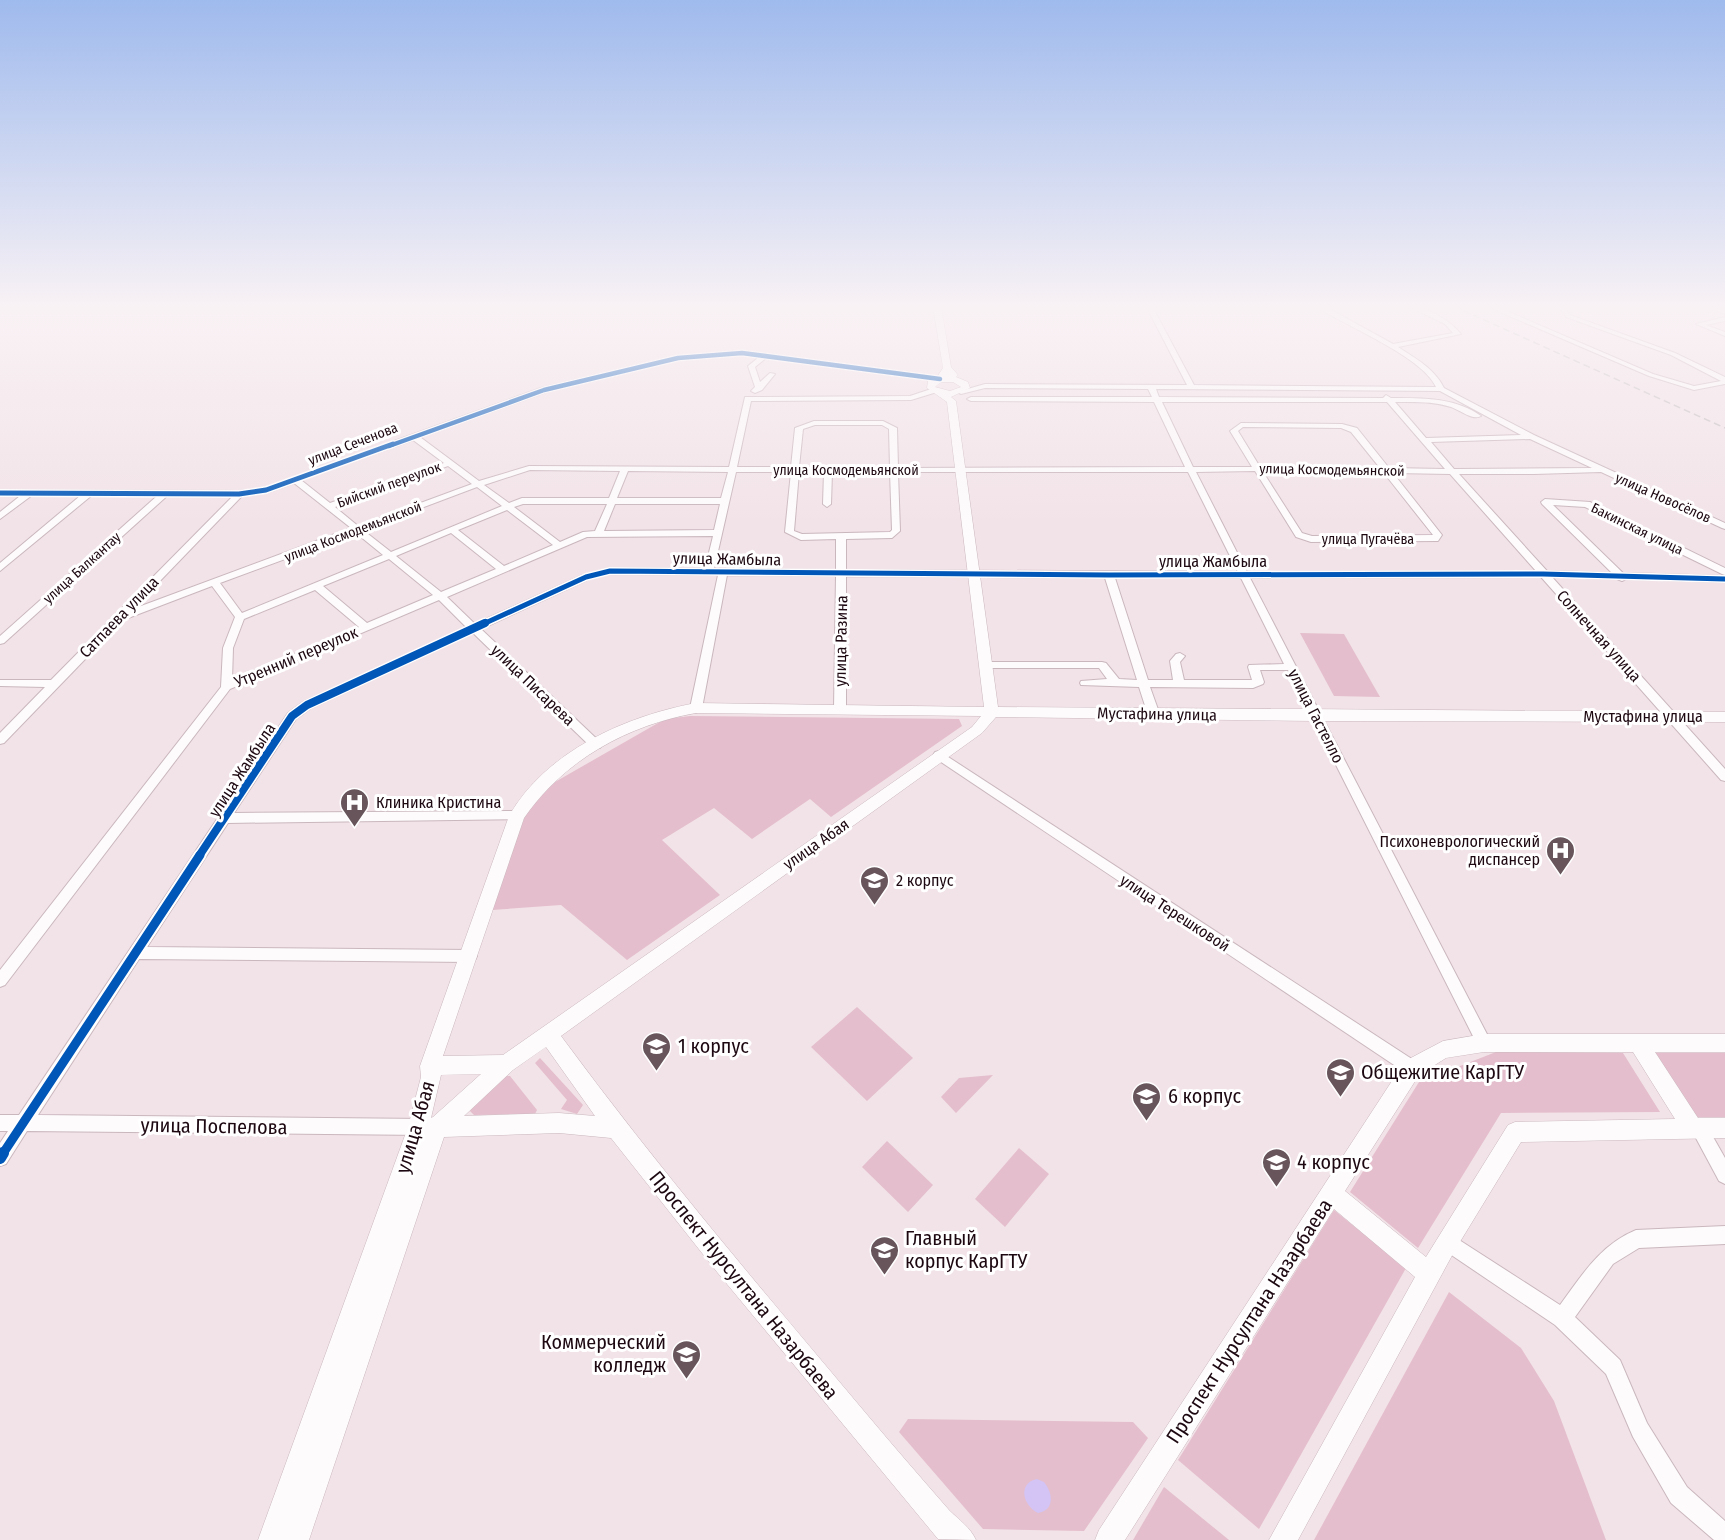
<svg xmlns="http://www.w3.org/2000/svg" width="1725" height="1540" font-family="'Fira Sans Condensed',sans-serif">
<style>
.green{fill:#e4becc}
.water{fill:#d3c4f5}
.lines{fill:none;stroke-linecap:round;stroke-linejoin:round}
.minor-casing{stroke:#cab7be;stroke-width:2}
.major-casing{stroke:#cab7be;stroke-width:1}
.minor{fill:#fdfbfc;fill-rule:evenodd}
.major{fill:#fdfbfc;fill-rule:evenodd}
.rail{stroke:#c5c0c2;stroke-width:1.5;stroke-dasharray:7 4;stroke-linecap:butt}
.cycleway-far4-casing{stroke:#fff;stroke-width:7}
.cycleway-far3-casing{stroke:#fff;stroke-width:8}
.cycleway-far2-casing{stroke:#fff;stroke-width:11}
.cycleway-far1-casing{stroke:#fff;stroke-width:13}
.cycleway-casing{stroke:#fff;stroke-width:16}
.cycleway-far4{stroke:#0057b8;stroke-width:4.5}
.cycleway-far3{stroke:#0057b8;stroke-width:5}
.cycleway-far2{stroke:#0057b8;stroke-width:8}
.cycleway-far1{stroke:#0057b8;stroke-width:9}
.cycleway{stroke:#0057b8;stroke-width:12}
.labels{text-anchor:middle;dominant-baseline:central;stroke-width:6;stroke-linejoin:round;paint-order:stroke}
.far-street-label{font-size:14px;fill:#1d0811;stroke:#fff}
.street-label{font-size:16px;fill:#1d0811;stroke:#fff}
.poi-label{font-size:16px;fill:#1d0811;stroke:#fff;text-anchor:start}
.near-poi-label{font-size:20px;fill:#1d0811;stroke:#fff;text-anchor:start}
.near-street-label{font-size:20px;fill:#1d0811;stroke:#fff}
</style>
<rect width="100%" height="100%" fill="#f2e3e8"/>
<g class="green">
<polygon points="1300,633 1344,634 1380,697 1334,696"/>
<polygon points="690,716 959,719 962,726 831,817 810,799 752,839 714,808 662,840 720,895 627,960 561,905 492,910 527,810 541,790 665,719"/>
<polygon points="857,1007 913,1058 867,1101 811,1047"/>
<polygon points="1496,1052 1623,1053 1660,1112 1501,1113 1418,1248 1350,1192 1419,1082"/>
<polygon points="1651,1053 1725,1053 1725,1117 1693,1117"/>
<polygon points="540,1058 583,1105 577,1114 561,1109 567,1100 535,1063"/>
<polygon points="993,1075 956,1113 941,1097 959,1078"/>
<polygon points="506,1076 510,1076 537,1110 535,1114 474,1115 470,1111 472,1102"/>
<polygon points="887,1141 933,1185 908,1212 862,1167"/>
<polygon points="1019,1148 1049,1174 1005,1227 975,1199"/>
<polygon points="1334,1210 1406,1268 1259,1529 1178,1460"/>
<polygon points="1449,1292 1521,1348 1554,1401 1606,1540 1314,1540"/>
<polygon points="908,1419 1133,1422 1148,1438 1084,1531 983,1529 899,1432"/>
<polygon points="1164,1487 1229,1540 1133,1540"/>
</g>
<path class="water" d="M1037 1479 1044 1482C1053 1493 1055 1510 1038 1513 1023 1506 1017 1483 1037 1479Z"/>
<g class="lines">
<defs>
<g id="minor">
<path d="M1146 306H1152L1194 385 1436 387C1422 356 1345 326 1315 306H1324L1393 344 1453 333 1445 324 1408 306C1427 306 1449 320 1461 334L1398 347C1415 358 1435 369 1444 388L1534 435 1725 523V529L1722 528 1601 472 1534 474H1459L1547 571 1612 573 1542 504 1541 502 1545 499 1590 502 1725 568V575L1722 574 1585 507 1553 505 1623 573 1725 576V582L1626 579 1622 581 1617 579 1552 577 1725 769V781L1721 780 1541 577 1250 578 1489 1038 1492 1043 1489 1048 1484 1050 1479 1048 1288 670H1260L1264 682 1263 684 1253 688 1150 687 1160 715 1154 719 1148 715 1139 687 1081 685 1080 683 1081 681 1107 679 1099 668H986L981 665 986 662H1102L1106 663 1119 679 1137 680 1105 578 846 576V708L840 712 834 708 836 576 727 575 702 708 696 712 690 708 718 575 610 574 589 579 481 629 600 742 602 745 600 748H592L473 633 311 708 296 719 234 813 517 811 521 813 523 816 521 819 228 823 147 947 470 950 475 952 477 956 475 960 470 962 139 959 38 1115 424 1119 430 1121 432 1127 430 1133 424 1135 27 1131 6 1164 0 1166V1143L8 1131H0V1115H19L288 713 303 702 467 628 439 600 230 689 5 985 0 987V970L221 687 223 648 235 617 212 586 123 620 4 743 0 744V733L45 687 0 686V680H51L232 497 167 496 4 643 0 644V636L157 496H91L0 571V563L80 496H31L0 519V512L20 496H0V490L239 491 264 488 541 388 678 356 742 351 940 377 944 379 940 381 766 358 755 367 760 382 770 373 775 374 762 390 755 393 751 391 755 387 748 366 759 357 742 355 678 360 546 392 420 437 479 481 529 466 729 467 745 397 910 396 934 388H937V392L911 400 751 401 737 467H791L795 428 814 421H883L897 428 898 468 1185 467 1154 402 971 401 967 399 971 397H1152L1148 389 985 388 961 394 957 392 985 384 1187 385ZM1156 389 1440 391 1521 435 1426 438 1395 402C1414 402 1432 401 1451 407 1460 410 1473 421 1481 416 1455 397 1421 398 1391 398L1386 395 1383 398 1159 397ZM1162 402H1387L1445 469 1389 468 1357 428 1342 424 1241 423 1230 431 1252 467H1193ZM815 425H882L889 429 890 468 799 467 803 429ZM1243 427 1341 428 1351 432 1380 468 1260 467 1238 431ZM1530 439 1592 468 1454 469 1431 442ZM413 440 444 463 330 503 301 480ZM448 466 472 484 358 526 335 507ZM530 470 620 471 609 498H522L509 503 484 485ZM628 471 728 472 721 498H617ZM1255 471 1296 537 1311 542 1438 541 1442 535 1393 473 1450 474 1536 571 1247 572 1196 472ZM736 472H791L785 532 801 540 836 539V570L714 569ZM799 472H824L823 504 827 507 831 504 832 472H890L892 530 890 532 802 534 794 531ZM898 472H1188L1238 572 846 570V539L892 538 900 531ZM1263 472 1384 473 1433 535 1312 536 1302 533ZM294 483 351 528 133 609 242 496 269 492ZM477 487 502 506 391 552 363 530ZM523 504H607L595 531 583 532 560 542 514 507ZM615 504H720L714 530 604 531ZM507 510 553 545 504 566 458 530ZM356 533 383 555 242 613 220 583ZM451 533 496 569 441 592 396 556ZM713 536 705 569 610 568 583 575 475 624 447 597 587 537ZM389 559 433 595 367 623 323 586ZM1115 578H1241L1284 664 1249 665 1248 667 1252 680H1184L1180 662 1185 656 1180 653 1176 654 1170 661 1173 680H1148ZM315 590 359 627 232 680 233 648 244 619Z"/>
<polygon points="1486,306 1495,306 1653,374 1694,386 1721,381 1671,355 1566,317 1562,310 1554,306 1563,306 1570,315 1675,353 1725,377 1725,384 1694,390 1649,376"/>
<polygon points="1707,306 1717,306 1725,310 1725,314"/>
<polygon points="1725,317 1725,321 1706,325 1725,332 1725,336 1696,324"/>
<polygon points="939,751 1418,1063 1420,1068 1418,1073 1412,1075 1406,1073 935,758 933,755 935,752"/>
<polygon points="1698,1119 1704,1121 1725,1158 1725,1184 1719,1181 1690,1127 1692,1121"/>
<path d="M1725 1226V1244L1639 1248 1613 1264 1575 1317 1620 1360 1647 1423 1687 1487 1725 1521V1540H1714L1671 1503 1633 1437 1606 1374 1555 1325 1441 1248 1438 1242 1441 1236 1447 1233 1453 1236 1560 1305C1582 1275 1600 1245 1636 1230Z"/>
</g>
<g id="major">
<path d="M933 306H941L951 367 958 375 956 377 968 382 970 388 951 397 956 401 998 707 1725 712V722L1316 721 996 717 982 733 561 1036C658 1168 764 1292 869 1417 895 1448 922 1479 949 1510 959 1520 970 1527 976 1540L938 1539 717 1272 611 1138 559 1133 444 1137 309 1540H258L408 1127 421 1077 420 1066 509 816C546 751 626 716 696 703L984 707 947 402 927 388 928 381 937 377 943 368ZM941 382H953L961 387 950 391 935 387ZM696 713 981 716 972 727 503 1055 443 1056 524 818C564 760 628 725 696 713ZM546 1047 595 1116 559 1113 464 1116 513 1070ZM481 1074 433 1117 431 1118 441 1075Z"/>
<path d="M1484 1034H1725V1052H1655L1698 1118H1725V1138L1521 1142 1455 1250 1298 1540H1269L1415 1277 1334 1209 1125 1540H1095L1099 1530 1405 1061 1443 1041ZM1484 1052H1633L1675 1119 1515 1122 1508 1125 1426 1257 1345 1191 1419 1075 1446 1058Z"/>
</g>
</defs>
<use href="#minor" class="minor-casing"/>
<use href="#major" class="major-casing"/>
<use href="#minor" class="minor"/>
<use href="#major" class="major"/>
<polyline class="rail" points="1453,306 1725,428"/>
<defs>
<polyline id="cycleway-far4" points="389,446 544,390 678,358 742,353 940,379"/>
<g id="cycleway-far3">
<polyline points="0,493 239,494 266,490 393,444"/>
<polyline points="481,625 586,577 610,571 1109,575 1543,574 1725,579"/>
</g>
<polyline id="cycleway-far2" points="199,856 292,716 307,705 485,623"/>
<polyline id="cycleway-far1" points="2,1155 200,855"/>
<polyline id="cycleway" points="0,1158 3,1153"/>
</defs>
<use href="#cycleway-far4" class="cycleway-far4-casing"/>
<use href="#cycleway-far3" class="cycleway-far3-casing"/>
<use href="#cycleway-far2" class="cycleway-far2-casing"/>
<use href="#cycleway-far1" class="cycleway-far1-casing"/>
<use href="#cycleway" class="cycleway-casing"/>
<use href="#cycleway-far4" class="cycleway-far4"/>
<use href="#cycleway-far3" class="cycleway-far3"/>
<use href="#cycleway-far2" class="cycleway-far2"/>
<use href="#cycleway-far1" class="cycleway-far1"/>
<use href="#cycleway" class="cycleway"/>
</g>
<linearGradient id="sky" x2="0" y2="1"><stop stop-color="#9fbaed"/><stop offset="0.59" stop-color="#f9f2f5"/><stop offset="1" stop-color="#f9f2f5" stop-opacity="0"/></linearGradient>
<rect width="1725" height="522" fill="url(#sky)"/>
<defs>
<symbol id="hospital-pin" viewBox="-11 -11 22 30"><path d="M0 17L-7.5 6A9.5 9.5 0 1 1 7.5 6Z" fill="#68555c" stroke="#fff"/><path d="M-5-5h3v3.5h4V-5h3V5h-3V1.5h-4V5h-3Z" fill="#fff"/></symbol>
<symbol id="university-pin" viewBox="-11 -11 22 30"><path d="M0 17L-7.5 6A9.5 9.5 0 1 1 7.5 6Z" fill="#68555c" stroke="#fff"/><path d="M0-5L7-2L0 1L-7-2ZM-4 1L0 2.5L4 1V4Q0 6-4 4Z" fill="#fff"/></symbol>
</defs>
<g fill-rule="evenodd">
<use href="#hospital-pin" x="338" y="786" width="33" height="45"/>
<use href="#hospital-pin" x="1544" y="834" width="33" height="45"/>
<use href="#university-pin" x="858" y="864" width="33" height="45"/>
<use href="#university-pin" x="640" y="1030" width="33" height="45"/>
<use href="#university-pin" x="1324" y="1056" width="33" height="45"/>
<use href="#university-pin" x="1130" y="1080" width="33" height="45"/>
<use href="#university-pin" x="1260" y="1146" width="33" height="45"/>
<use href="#university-pin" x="868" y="1234" width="33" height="45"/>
<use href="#university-pin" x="670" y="1338" width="33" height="45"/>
</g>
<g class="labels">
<g class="far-street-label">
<text transform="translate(353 444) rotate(-21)">улица Сеченова</text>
<text x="846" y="470">улица Космодемьянской</text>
<text transform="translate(1332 470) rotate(1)">улица Космодемьянской</text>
<text transform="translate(389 485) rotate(-20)">Бийский переулок</text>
<text transform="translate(1663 498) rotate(24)">улица Новосёлов</text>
<text transform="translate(1637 529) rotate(26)">Бакинская улица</text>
<text transform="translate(353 532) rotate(-21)">улица Космодемьянской</text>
<text x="1368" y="539">улица Пугачёва</text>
<text transform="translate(82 568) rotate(-42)">улица Балкантау</text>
</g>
<g class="street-label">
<text transform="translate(727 559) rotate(1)">улица Жамбыла</text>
<text x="1213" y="561">улица Жамбыла</text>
<text transform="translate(119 617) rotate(-46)">Сатпаева улица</text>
<text transform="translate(1599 636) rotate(48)">Солнечная улица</text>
<text transform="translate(841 641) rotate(-89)">улица Разина</text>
<text transform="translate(296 657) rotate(-23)">Утренний переулок</text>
<text transform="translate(533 685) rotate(44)">улица Писарева</text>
<text transform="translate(1157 714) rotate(1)">Мустафина улица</text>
<text transform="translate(1316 716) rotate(63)">улица Гастелло</text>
<text x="1643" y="716">Мустафина улица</text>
<text transform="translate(242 770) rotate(-57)">улица Жамбыла</text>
<text transform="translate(816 844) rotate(-35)">улица Абая</text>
<text transform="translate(1175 913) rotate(33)">улица Терешковой</text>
</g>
<g class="poi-label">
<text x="376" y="802">Клиника Кристина</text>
<text x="1540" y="841" text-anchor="end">Психоневрологический<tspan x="1540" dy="18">диспансер</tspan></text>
<text x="896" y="880">2 корпус</text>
</g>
<g class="near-poi-label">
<text x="678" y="1046">1 корпус</text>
<text x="1361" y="1072">Общежитие КарГТУ</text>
<text x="1168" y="1096">6 корпус</text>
<text x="1297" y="1162">4 корпус</text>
<text x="905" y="1238">Главный<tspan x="905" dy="23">корпус КарГТУ</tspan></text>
<text x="666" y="1342" text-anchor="end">Коммерческий<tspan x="666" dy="23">колледж</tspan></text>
</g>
<g class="near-street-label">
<text transform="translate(214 1126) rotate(1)">улица Поспелова</text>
<text transform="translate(415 1127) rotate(-74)">улица Абая</text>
<text transform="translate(744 1285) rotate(51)">Проспект Нурсултана Назарбаева</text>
<text transform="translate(1249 1321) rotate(-57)">Проспект Нурсултана Назарбаева</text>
</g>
</g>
</svg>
